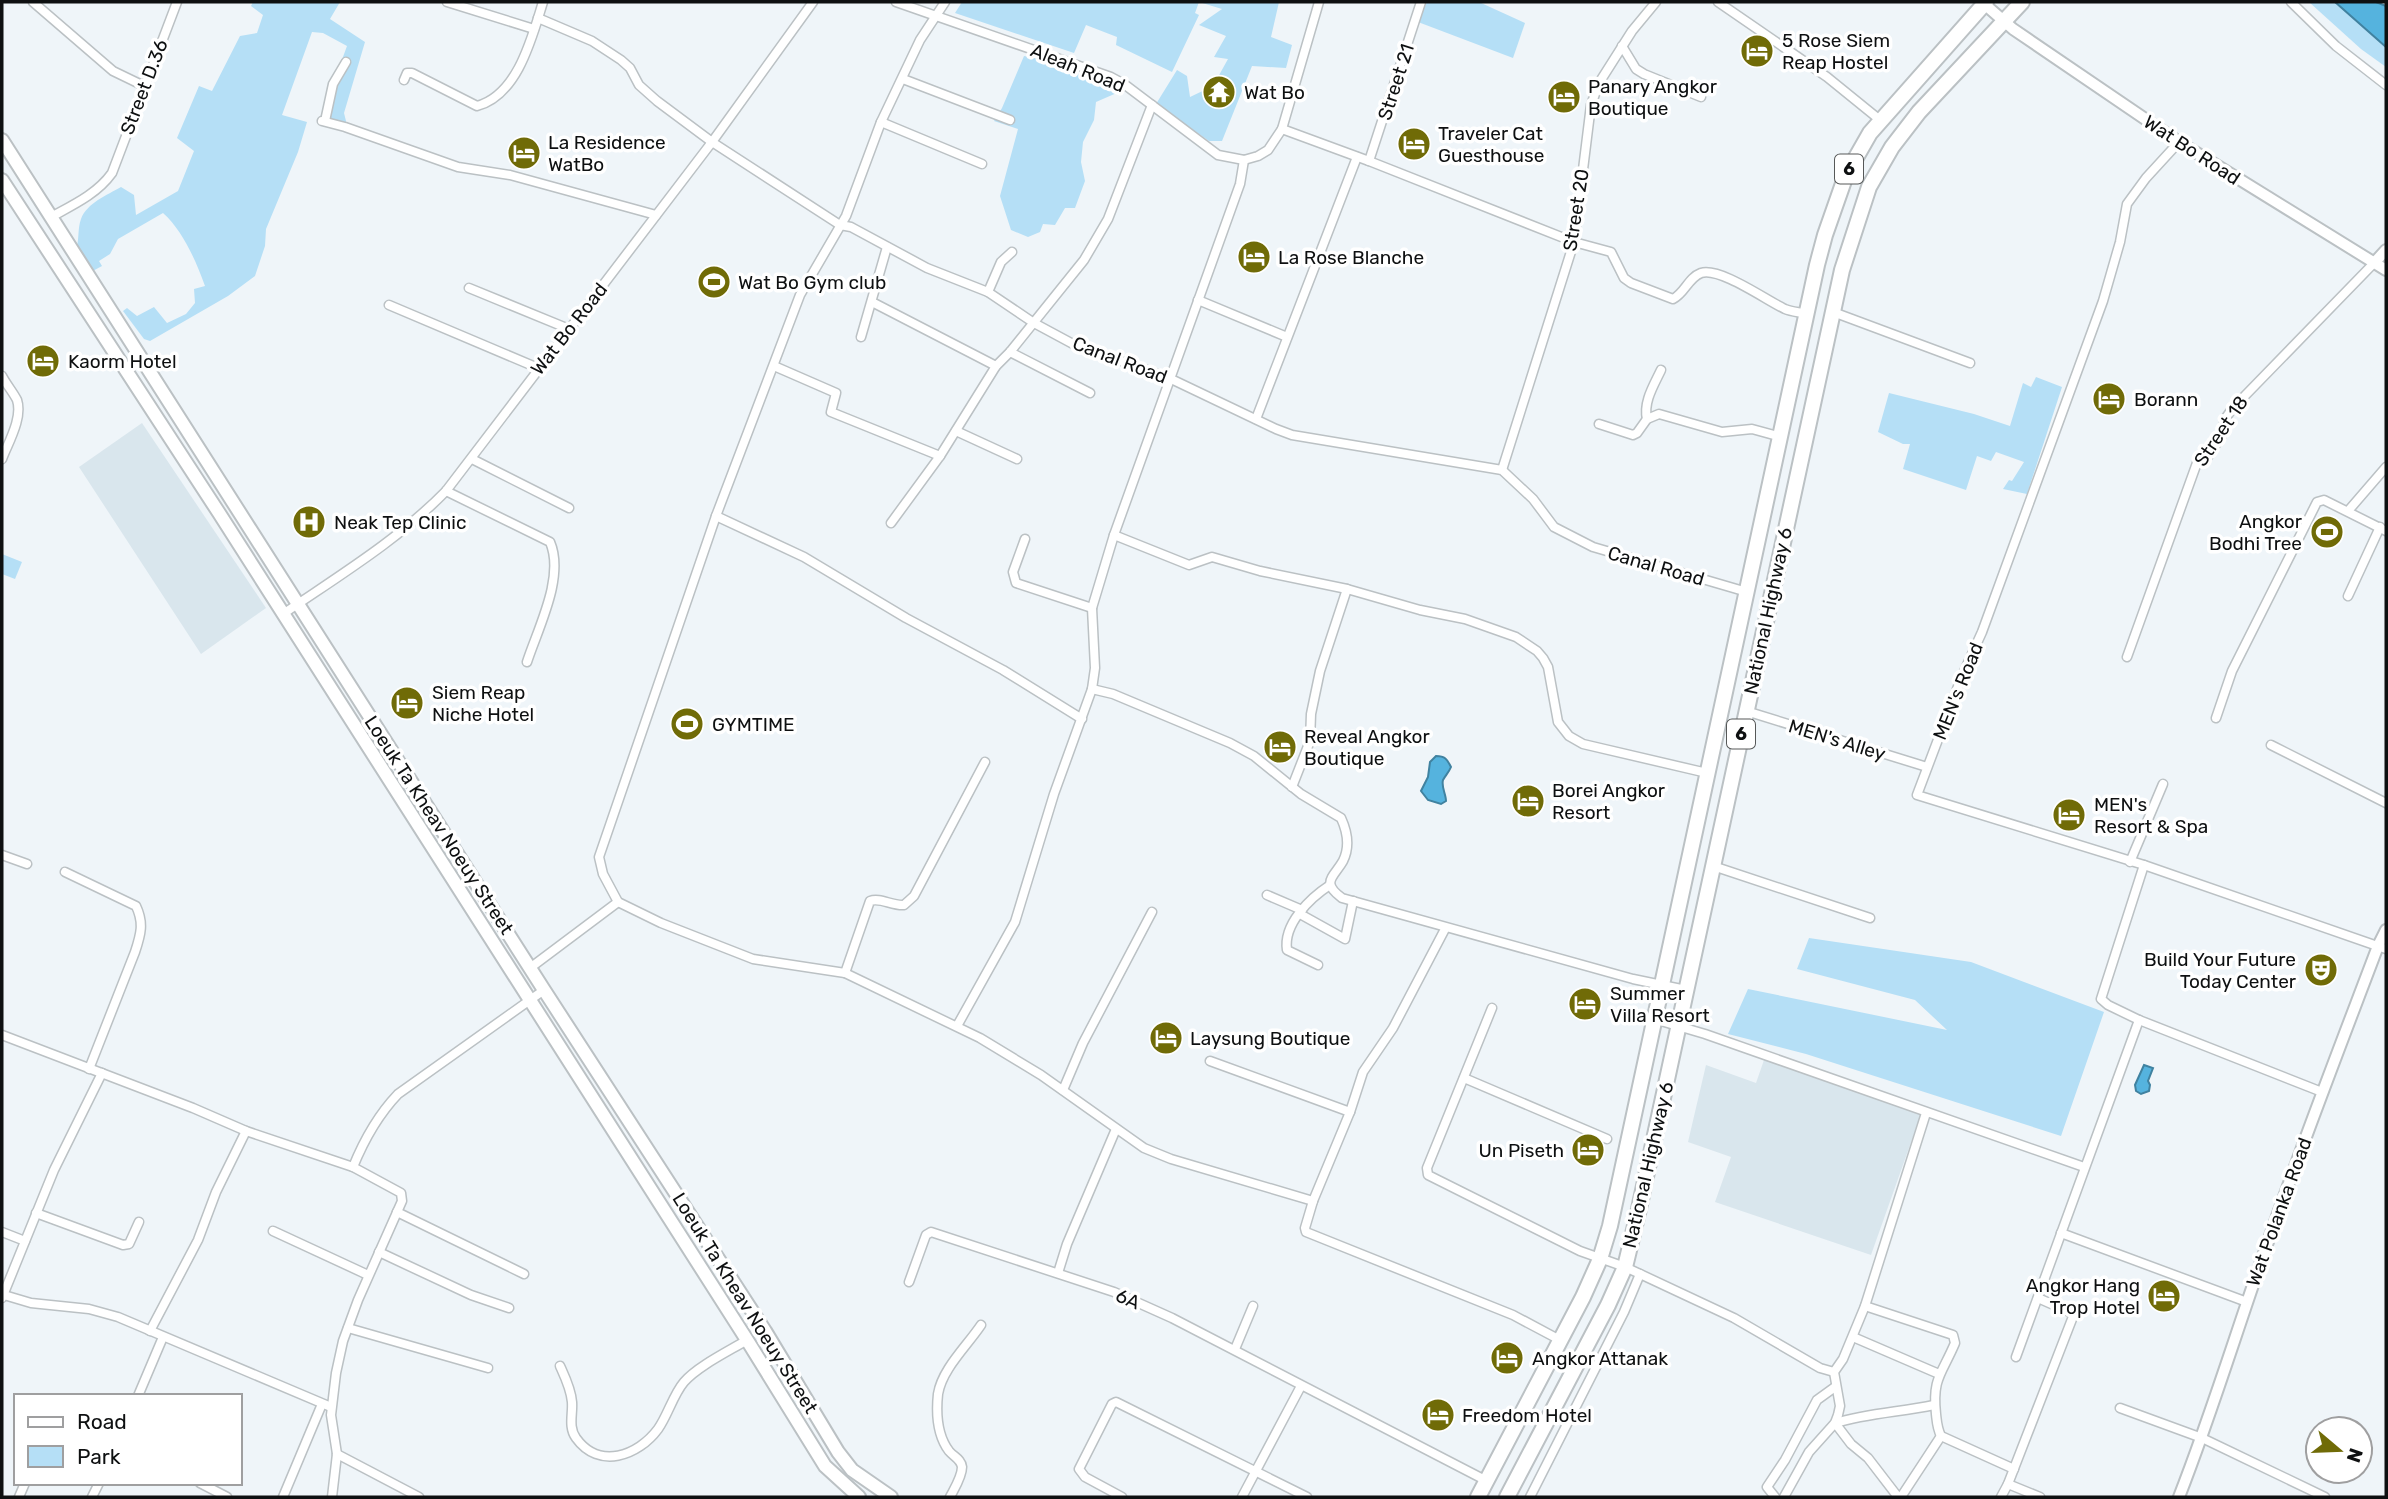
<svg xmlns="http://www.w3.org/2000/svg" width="2388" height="1499" font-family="Rubik,sans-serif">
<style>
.built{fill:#d9e6ed}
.green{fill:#b5dff6}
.water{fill:#55b3de;stroke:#4082a0;stroke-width:2}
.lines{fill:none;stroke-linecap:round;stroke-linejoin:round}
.minor-casing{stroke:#bbc1c4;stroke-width:11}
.tertiary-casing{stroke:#bbc1c4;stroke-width:14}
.secondary-casing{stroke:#bbc1c4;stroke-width:16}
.primary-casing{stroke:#bbc1c4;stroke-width:18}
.minor{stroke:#fff;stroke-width:8}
.tertiary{stroke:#fff;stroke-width:10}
.secondary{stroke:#fff;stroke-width:12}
.primary{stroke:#fff;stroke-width:14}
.labels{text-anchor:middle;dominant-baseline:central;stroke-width:7;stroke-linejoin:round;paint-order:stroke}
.shield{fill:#fff;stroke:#565858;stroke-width:2}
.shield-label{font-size:18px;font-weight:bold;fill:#0e1011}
.poi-label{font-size:19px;fill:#0e1011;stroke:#fff;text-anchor:start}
.street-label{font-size:19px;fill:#0e1011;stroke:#fff}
</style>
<rect width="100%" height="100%" fill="#eff5f9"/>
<g class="built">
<polygon points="142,423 266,608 201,654 79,467"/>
<polygon points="1764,1060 1921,1114 1871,1255 1715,1202 1731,1157 1688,1142 1706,1065 1756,1083"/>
</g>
<g class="green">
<path d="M253 2H340L330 19 365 42 344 113 347 125 321 117 347 46 323 33 312 32 282 115 307 122 298 152 266 229 265 246 255 276 228 296 150 341 144 339 123 311 127 308 137 316 154 307 167 323 186 314 195 303 194 289 205 286C196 261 183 231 163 213L118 239 110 254 99 261 102 266 89 273 75 253C80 240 77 230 81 219 87 203 107 195 121 187L134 195 136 215 178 191 194 151 177 138 199 86 212 91 240 36 257 33 263 15 251 6Z"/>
<polygon points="962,2 1279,2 1271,37 1292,45 1286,68 1252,66 1222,141 1209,141 1156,104 1177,70 1187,76 1190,97 1213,86 1228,59 1214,57 1226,36 1199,25 1222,9 1199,2 1195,13 1199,15 1172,72 1116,45 1117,37 1086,25 1074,53 955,13"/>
<polygon points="1427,2 1479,2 1525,23 1513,58 1418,22"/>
<polygon points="2309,2 2335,2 2386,47 2386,67 2361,49"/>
<polygon points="1024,56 1045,60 1119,92 1096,102 1094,120 1083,142 1081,162 1085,181 1075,208 1065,208 1055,225 1043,224 1040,232 1028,237 1011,230 1000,196 1018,129 994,121 1002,108"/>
<polygon points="2036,377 2062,387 2027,494 2003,489 2009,480 2012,481 2024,462 1996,452 1991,461 1977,456 1966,490 1903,469 1910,444 1903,444 1878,432 1889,393 1974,414 2010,426 2023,383 2031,387"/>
<polygon points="2,554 22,562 15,579 2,574"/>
<polygon points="1809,938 1971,962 2104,1012 2061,1136 1806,1054 1728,1034 1748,989 1947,1030 1915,1000 1797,969"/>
</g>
<g class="water">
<polygon points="2335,2 2376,2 2386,6 2386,47"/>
<path d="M1436 756C1445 756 1447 759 1451 767 1449 772 1445 776 1443 780 1441 787 1446 794 1446 801L1441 804 1428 800 1421 791 1428 777 1430 762Z"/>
<polygon points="2144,1065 2153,1068 2148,1081 2150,1085 2149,1091 2141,1094 2136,1091 2135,1085"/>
</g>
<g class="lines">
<defs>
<g id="minor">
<polyline points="33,2 113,71 144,86"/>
<polyline points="447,2 534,29"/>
<polyline points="896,2 1111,77 1124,84 1218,155 1244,160 1258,156 1268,150 1282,129 1319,2"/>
<polyline points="945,2 920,40 881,122 846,216 800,295 716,516 599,857 603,874 618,902 661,923 753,959 845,973 980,1038 1041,1075 1144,1148 1171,1159 1313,1201"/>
<polyline points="1718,2 1827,77 1880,120"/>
<polyline points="2291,2 2336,46 2386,85"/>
<polyline points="538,18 592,41 621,60 630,68 639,85 657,101 712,142 840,225 851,227 927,268 988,292 1034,323 1073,344 1169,378 1276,429 1292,435 1502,470 1533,499 1554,527 1593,547 1747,592"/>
<polyline points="1622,46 1636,69 1644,74 1701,97"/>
<polyline points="903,79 1010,120"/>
<path d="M404 80 407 73H412L477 106C518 95 532 37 543 2"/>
<polyline points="322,121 345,127 458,167 510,175 656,215"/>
<polyline points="325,121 333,84 346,62"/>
<polyline points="881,122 982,164"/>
<path d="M1282 129 1369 161 1574 242 1611 252 1624 278 1631 283 1673 299C1685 293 1688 278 1701 273 1720 267 1766 300 1785 309 1792 312 1800 312 1807 314"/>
<polyline points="2179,142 2146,178 2127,204 2120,242 2103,301 1982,632 1962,676 1917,795 2144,865 2386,949"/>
<polyline points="1369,161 1421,2"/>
<path d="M51 217C73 205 97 194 112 173L177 2"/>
<polyline points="469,288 569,329"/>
<polyline points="988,292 1001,262 1012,252"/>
<polyline points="1198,300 1287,337"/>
<polyline points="872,302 996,366"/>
<polyline points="389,305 538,368"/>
<polyline points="1833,312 1970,363"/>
<polyline points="861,337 887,247"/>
<polyline points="1010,352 1090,393"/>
<polyline points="774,366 836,393 831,412 940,456"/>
<path d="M2 376C6 384 13 392 17 400 23 418 8 443 2 459"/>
<polyline points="1256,419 1357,157"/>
<path d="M1647 419C1643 402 1654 385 1661 370"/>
<polyline points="1599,424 1633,435 1637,433 1647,419 1659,414 1722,432 1752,429 1781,437"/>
<polyline points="956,431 1017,459"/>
<polyline points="472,459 569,508"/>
<polyline points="1502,470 1574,242 1591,105 1599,83 1632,31 1656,2"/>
<path d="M446 491 550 542C565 577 538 628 527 662"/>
<polyline points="2348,511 2386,467"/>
<polyline points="716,516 804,557 906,618 1003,670 1082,719"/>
<polyline points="891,523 940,456 996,366 1010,352 1084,260 1108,219 1152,105"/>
<polyline points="1114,535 1189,565 1212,557 1260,571 1347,589 1420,610 1465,619 1516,637 1537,651 1543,658 1548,667 1558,722 1569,736 1583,744 1707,773"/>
<polyline points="1025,539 1013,572 1016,583 1092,608"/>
<polyline points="2348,596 2380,527"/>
<path d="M283 614C340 575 398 540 446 491L712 142 813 2"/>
<polyline points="2127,657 2198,460 2207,458 2222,435 2225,419 2232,409 2375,262"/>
<path d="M1092 689 1113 694 1230 743 1254 756 1301 794 1341 818C1347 831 1350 847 1343 861 1334 877 1320 882 1342 898L1633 979 1686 990"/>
<polyline points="1746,711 1927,767"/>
<polyline points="2216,718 2232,671 2317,502 2324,500 2386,531"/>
<polyline points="2271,745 2386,803"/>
<polyline points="1292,787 1310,741 1311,714 1320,671 1347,589"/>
<polyline points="2,855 27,864"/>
<polyline points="2130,862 2163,784"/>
<polyline points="2144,865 2101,999 2108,1005 2139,1020 2322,1092"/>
<polyline points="1713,866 1870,918"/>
<path d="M65 872 136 906C144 923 141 934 135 952L89 1069"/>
<polyline points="1267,895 1302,910"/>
<polyline points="1300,914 1345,939 1353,901"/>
<polyline points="1445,929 1393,1028 1363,1072 1350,1112 1313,1201 1305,1228 1306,1232 1513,1315 1560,1340"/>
<path d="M1318 965 1287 950C1283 924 1310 898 1330 885"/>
<polyline points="530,968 618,902"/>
<path d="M845 973 870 901C880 897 892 906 904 905L914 896 985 762"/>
<polyline points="1492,1008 1427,1168 1428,1175 1580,1251 1625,1267 1734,1318 1820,1368 1834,1372"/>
<polyline points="1654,1019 1705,1034 2084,1167"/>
<polyline points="957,1026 1015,922 1054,794 1092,689 1095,668 1092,608 1114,535 1240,184 1244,160"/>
<polyline points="2,1035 193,1108 246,1131 353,1167 401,1193 402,1201 358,1300 343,1341 336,1373 331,1415 337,1454 332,1497"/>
<polyline points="1210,1061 1350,1112"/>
<polyline points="1464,1078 1607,1139"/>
<polyline points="1063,1090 1083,1043 1152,912"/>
<path d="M353 1167C364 1140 377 1116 398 1094L544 990"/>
<polyline points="397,1212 524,1274"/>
<polyline points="36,1213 123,1245 129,1244 139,1222"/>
<polyline points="273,1231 368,1275"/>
<polyline points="2,1232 25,1241"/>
<polyline points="2061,1233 2247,1302"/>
<polyline points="379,1252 471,1295 509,1308"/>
<polyline points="1058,1273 1067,1244 1116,1129"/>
<polyline points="909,1282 926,1235 931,1232 1114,1292 1172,1318 1487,1481"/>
<polyline points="4,1295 31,1303 89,1309 118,1317 331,1407"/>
<polyline points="2,1298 54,1170 102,1073"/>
<path d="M1865 1306 1953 1335 1955 1343C1942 1374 1932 1378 1936 1414 1937 1423 1937 1428 1941 1436L2014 1469"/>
<polyline points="348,1328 488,1368"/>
<polyline points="150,1331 198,1240 216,1192 246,1131"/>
<polyline points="1853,1337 1939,1374"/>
<polyline points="1235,1349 1253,1306"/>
<polyline points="2016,1357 2139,1020"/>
<path d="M560 1366C565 1377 571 1389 572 1402 573 1414 568 1427 576 1438 599 1470 638 1456 658 1429 668 1415 673 1395 684 1382 698 1366 729 1351 747 1340"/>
<polyline points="138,1396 163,1337"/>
<polyline points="2120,1408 2202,1438 2325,1497"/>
<polyline points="337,1454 419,1497"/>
<polyline points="200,1483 227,1497"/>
<polyline points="2008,1484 2074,1314 2038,1298"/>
<polyline points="19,1497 25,1483"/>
<polyline points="92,1497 99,1483"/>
<polyline points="283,1497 322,1404"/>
<path d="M950 1497C954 1489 962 1477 962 1467 961 1459 954 1457 949 1451 937 1435 936 1413 938 1394 942 1369 967 1346 981 1325"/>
<polyline points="1122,1497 1085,1477 1079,1469 1112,1404 1116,1402 1307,1497"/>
<polyline points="1242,1497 1301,1386"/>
<polyline points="1530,1497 1624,1312 1640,1274"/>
<polyline points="1775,1497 1767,1487 1785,1460 1817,1400 1835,1387"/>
<polyline points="1784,1497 1809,1452 1835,1423 1838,1415 1840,1406 1834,1372 1843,1359 1865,1306 1926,1113"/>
<path d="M1898 1497 1868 1458 1851 1444 1835 1423C1868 1413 1901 1412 1934 1405"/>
<polyline points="1901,1497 1941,1436"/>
<polyline points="2001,1497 2008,1484 2040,1497"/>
</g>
<g id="tertiary">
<polyline points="1982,2 2013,29 2179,142 2386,270"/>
<polyline points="2375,262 2386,250"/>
<path d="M2179 1497C2210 1418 2235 1336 2263 1256 2299 1152 2339 1049 2378 946L2386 930"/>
</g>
<g id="secondary">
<polyline points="2,140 544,990 765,1331 838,1452 852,1470 891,1497"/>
<polyline points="2,180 219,513 747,1340 825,1466 859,1497"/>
</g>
<g id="primary">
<polyline points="1478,1497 1583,1297 1600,1259 1610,1226 1817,265 1825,235 1846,175 1870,133 1986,2"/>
<polyline points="1507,1497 1608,1305 1625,1267 1639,1209 1842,270 1869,187 1892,147 1919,112 2022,2"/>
</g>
</defs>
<use href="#minor" class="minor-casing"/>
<use href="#tertiary" class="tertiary-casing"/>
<use href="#secondary" class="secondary-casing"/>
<use href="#primary" class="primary-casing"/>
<use href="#minor" class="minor"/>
<use href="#tertiary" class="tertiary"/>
<use href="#secondary" class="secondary"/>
<use href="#primary" class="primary"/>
</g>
<defs>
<symbol id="hotel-disc" viewBox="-11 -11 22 22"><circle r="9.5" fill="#706b07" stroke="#fff"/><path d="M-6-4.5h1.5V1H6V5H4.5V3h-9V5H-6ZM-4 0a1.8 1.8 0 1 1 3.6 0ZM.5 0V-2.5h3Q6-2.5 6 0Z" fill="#fff"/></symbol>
<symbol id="temple-disc" viewBox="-11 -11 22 22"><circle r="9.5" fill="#706b07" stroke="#fff"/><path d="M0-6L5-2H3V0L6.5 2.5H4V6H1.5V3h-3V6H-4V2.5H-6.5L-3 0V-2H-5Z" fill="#fff"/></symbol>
<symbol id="stadium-disc" viewBox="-11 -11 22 22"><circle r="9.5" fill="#706b07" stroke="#fff"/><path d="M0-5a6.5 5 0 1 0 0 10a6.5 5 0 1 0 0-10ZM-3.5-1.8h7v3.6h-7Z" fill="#fff"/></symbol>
<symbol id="hospital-disc" viewBox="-11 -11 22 22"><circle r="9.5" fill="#706b07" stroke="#fff"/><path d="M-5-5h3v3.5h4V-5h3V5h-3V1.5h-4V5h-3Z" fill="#fff"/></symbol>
<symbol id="theatre-disc" viewBox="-11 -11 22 22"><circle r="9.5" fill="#706b07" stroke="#fff"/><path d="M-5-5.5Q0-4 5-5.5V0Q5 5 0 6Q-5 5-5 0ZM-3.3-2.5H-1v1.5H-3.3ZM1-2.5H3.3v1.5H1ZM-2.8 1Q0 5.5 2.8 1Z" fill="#fff"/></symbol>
</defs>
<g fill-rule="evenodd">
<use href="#hotel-disc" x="1738" y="32" width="38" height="38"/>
<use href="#temple-disc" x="1200" y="73" width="38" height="38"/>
<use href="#hotel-disc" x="1545" y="78" width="38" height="38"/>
<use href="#hotel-disc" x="1395" y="125" width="38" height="38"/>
<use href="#hotel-disc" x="505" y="134" width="38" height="38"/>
<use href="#hotel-disc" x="1235" y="238" width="38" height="38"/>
<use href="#stadium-disc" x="695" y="263" width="38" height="38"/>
<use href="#hotel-disc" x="24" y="342" width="38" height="38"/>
<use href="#hotel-disc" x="2090" y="380" width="38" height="38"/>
<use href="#hospital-disc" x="290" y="503" width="38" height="38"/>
<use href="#stadium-disc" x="2308" y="513" width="38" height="38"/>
<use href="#hotel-disc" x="388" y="684" width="38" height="38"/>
<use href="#stadium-disc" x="668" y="705" width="38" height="38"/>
<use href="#hotel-disc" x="1261" y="728" width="38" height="38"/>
<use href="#hotel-disc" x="1509" y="782" width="38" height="38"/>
<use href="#hotel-disc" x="2050" y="796" width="38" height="38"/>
<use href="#theatre-disc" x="2302" y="951" width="38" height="38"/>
<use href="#hotel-disc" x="1566" y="985" width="38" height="38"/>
<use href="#hotel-disc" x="1147" y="1019" width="38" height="38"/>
<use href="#hotel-disc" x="1569" y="1131" width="38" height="38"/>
<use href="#hotel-disc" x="2145" y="1277" width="38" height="38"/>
<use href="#hotel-disc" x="1488" y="1339" width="38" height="38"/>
<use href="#hotel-disc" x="1419" y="1396" width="38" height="38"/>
</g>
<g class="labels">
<g class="shield">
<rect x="1835" y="154.5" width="28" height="29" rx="5"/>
<rect x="1727" y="719.5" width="28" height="29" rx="5"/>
</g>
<g class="shield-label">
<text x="1849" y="169">6</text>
<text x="1741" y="734">6</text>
</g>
<g class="poi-label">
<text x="1782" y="40">5 Rose Siem<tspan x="1782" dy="22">Reap Hostel</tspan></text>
<text x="1588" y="86">Panary Angkor<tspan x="1588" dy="22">Boutique</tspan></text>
<text x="1244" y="92">Wat Bo</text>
<text x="1438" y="133">Traveler Cat<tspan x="1438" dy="22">Guesthouse</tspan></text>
<text x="548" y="142">La Residence<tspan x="548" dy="22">WatBo</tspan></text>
<text x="1278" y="257">La Rose Blanche</text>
<text x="738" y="282">Wat Bo Gym club</text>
<text x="68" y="361">Kaorm Hotel</text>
<text x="2134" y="399">Borann</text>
<text x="2302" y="521" text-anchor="end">Angkor<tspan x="2302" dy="22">Bodhi Tree</tspan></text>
<text x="334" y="522">Neak Tep Clinic</text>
<text x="432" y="692">Siem Reap<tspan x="432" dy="22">Niche Hotel</tspan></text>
<text x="712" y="724">GYMTIME</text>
<text x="1304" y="736">Reveal Angkor<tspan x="1304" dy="22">Boutique</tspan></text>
<text x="1552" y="790">Borei Angkor<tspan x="1552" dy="22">Resort</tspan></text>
<text x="2094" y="804">MEN's<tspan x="2094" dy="22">Resort &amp; Spa</tspan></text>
<text x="2296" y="959" text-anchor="end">Build Your Future<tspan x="2296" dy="22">Today Center</tspan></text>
<text x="1610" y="993">Summer<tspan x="1610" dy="22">Villa Resort</tspan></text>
<text x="1190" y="1038">Laysung Boutique</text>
<text x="1564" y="1150" text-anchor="end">Un Piseth</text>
<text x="2140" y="1285" text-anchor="end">Angkor Hang<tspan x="2140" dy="22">Trop Hotel</tspan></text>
<text x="1532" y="1358">Angkor Attanak</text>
<text x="1462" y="1415">Freedom Hotel</text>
</g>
<g class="street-label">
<text transform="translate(1078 68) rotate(22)">Aleah Road</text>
<text transform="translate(1396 82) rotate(-72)">Street 21</text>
<text transform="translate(144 87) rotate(-69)">Street D.36</text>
<text transform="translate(2192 150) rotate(33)">Wat Bo Road</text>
<text transform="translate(1576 210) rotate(-81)">Street 20</text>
<text transform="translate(569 329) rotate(-52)">Wat Bo Road</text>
<text transform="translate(1120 360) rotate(21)">Canal Road</text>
<text transform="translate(2221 431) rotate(-56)">Street 18</text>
<text transform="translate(1656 566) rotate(16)">Canal Road</text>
<text transform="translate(1768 611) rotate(-78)">National Highway 6</text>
<text transform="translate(1958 691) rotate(-68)">MEN's Road</text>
<text transform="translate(1837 740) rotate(17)">MEN's Alley</text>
<text transform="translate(439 825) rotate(57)">Loeuk Ta Kheav Noeuy Street</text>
<text transform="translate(1648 1165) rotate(-77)">National Highway 6</text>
<text transform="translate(2279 1212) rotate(-70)">Wat Polanka Road</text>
<text transform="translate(1128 1299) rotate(23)">6A</text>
<text transform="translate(745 1303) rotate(58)">Loeuk Ta Kheav Noeuy Street</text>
</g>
</g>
<rect width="2388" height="1499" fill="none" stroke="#0e1011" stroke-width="7"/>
<rect x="14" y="1394" width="228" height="91" fill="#ffffff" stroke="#9f9fa0" stroke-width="2"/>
<rect x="28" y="1417" width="35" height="10" fill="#ffffff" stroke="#9f9fa0" stroke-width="2"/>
<text x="77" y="1429" font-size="21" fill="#0e1011">Road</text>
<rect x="28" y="1446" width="35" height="21" fill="#b5dff6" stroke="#9f9fa0" stroke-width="2"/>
<text x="77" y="1464" font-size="21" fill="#0e1011">Park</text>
<g transform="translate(2339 1450) rotate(109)"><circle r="33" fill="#ffffff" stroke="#9f9fa0" stroke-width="2"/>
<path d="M0-5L12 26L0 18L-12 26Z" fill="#706b07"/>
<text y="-10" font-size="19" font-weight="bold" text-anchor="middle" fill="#0e1011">N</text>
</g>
</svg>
